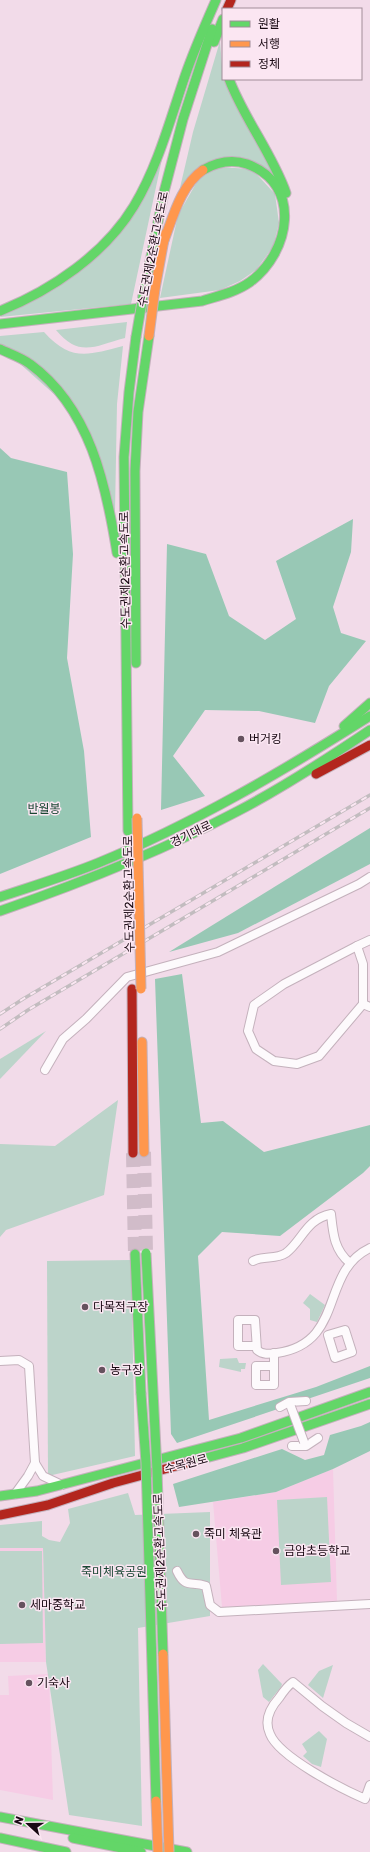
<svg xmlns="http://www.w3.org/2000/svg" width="370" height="1852" font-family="Rubik,'Noto Sans KR',sans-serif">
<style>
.built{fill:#f6cce5}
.green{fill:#bcd4ca}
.forest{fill:#98c8b5}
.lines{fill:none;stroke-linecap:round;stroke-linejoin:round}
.highway-tunnel{stroke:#d1bcc9;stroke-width:14;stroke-dasharray:14 7;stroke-linecap:butt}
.street-casing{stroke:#c4b1bc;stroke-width:10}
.fast-casing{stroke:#c4b1bc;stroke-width:11}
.slow-casing{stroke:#c4b1bc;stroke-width:11}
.jam-casing{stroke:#c4b1bc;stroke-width:11}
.street{stroke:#fdfafc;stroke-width:8}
.fast{stroke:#63d668;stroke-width:9}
.slow{stroke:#ff974d;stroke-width:9}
.jam{stroke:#b3261e;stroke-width:9}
.rail-casing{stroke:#c2bcbf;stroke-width:3.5}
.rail{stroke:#fbe6f2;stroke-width:2;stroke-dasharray:6;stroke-linecap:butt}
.street-bridge-casing{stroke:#c4b1bc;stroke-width:10;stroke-linecap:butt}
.fast-bridge-casing{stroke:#c4b1bc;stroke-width:11;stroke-linecap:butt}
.slow-bridge-casing{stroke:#c4b1bc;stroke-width:11;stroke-linecap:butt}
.street-bridge{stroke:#fdfafc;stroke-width:8}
.fast-bridge{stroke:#63d668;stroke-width:9}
.slow-bridge{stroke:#ff974d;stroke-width:9}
.poi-dot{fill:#65525e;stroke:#fbe6f2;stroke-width:1.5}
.labels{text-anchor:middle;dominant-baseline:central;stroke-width:3;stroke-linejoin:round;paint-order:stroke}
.street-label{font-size:12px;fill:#190913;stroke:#fbe6f2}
.poi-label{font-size:12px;fill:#190913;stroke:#fbe6f2;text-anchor:start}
.park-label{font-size:12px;fill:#194633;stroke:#fbe6f2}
</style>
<rect width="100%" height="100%" fill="#f2dbe9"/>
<g class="built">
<polygon points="333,1469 337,1601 222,1607 213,1502 276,1492"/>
<polygon points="43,1547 46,1662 0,1662 0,1548"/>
<polygon points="49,1674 53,1800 0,1790 0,1695 9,1695 8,1676"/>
</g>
<g class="green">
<polygon points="220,41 223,79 278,184 223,158 179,192 193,132"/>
<polygon points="162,159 131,304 0,317 105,250"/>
<polygon points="217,167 252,169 275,194 279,223 273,247 256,270 240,281 220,290 160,298 178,215 198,180"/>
<path d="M127 322 125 338C95 346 79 358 56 330Z"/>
<path d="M44 332C71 362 88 355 123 346L117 404 115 512 83 420 0 346V336Z"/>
<polygon points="46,1031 0,1079 0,1059"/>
<polygon points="118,1100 104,1195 6,1230 0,1237 0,1144 55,1146"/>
<polygon points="131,1260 135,1456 48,1476 47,1261"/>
<polygon points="310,1294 325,1305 317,1322 310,1320 310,1309 303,1303"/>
<polygon points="237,1358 239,1363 246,1363 245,1369 241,1369 241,1372 219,1367 220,1359"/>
<polygon points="128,1493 135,1515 210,1512 210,1616 138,1628 142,1826 69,1815 46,1662 43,1548 0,1548 0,1525 42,1521 42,1536 49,1540 60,1542 70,1523 68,1509"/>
<polygon points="327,1497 331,1582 281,1585 277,1500"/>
<polygon points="0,1551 42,1551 43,1643 0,1644"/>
<polygon points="263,1664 282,1684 281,1687 269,1702 263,1697 258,1670"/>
<polygon points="333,1665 323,1698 308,1685 319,1671"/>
<polygon points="319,1731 327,1739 321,1767 312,1764 303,1756 307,1752 302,1744"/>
</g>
<g class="forest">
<polygon points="0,448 11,458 67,472 73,554 67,658 84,751 91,837 0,874"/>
<polygon points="353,519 351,552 333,607 341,633 366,641 329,686 315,723 259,711 205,710 173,756 205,796 161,810 167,544 206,554 229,616 265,640 296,619 276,561"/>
<polygon points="370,828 370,864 238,933 169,952"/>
<polygon points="182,974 201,1123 223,1121 264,1152 370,1125 370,1166 363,1173 280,1236 222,1232 198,1256 209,1420 316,1387 370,1366 370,1378 177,1443 171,1434 155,979"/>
<polygon points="370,1422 370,1451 333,1469 276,1492 179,1507 173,1484 282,1449 305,1460 324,1455 330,1435 361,1426"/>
</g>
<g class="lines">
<g class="highway-tunnel">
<polyline points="144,1152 146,1253"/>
<polyline points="133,1153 135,1254"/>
</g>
<defs>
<g id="street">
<polyline points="370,940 357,946 363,964 363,1004 370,1007"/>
<polyline points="357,946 284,984 254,1005 248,1031 256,1049 274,1061 297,1064 319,1056 363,1004"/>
<polyline points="45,1070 63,1039 86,1019 127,977 218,952 359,884 370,877"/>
<path d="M253 1261C263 1255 276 1260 286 1253 302 1241 306 1219 331 1214 333 1233 334 1250 350 1263"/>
<polygon points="345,1330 352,1352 335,1358 328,1335"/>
<path d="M256 1346H238V1320H255L257 1350C263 1355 269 1354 277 1353 346 1343 319 1272 370 1248"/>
<polyline points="274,1353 274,1385 256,1385 256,1366 274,1366"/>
<polyline points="0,1361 19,1360 29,1366 35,1463 43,1476 62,1485"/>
<polyline points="280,1407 289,1402 306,1401"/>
<polyline points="292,1446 306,1446 318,1438"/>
<polyline points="15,1494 28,1476 35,1463"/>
<path d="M177 1571C186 1590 191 1580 206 1586L210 1605 219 1612 370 1604"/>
<path d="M370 1737 346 1723 322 1706 293 1682C287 1686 283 1692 279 1698 270 1708 264 1721 270 1734 279 1757 342 1789 365 1799L370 1785"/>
</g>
<g id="fast">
<polyline points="214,42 223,19"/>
<path d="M229 79C244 119 272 153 286 193"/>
<polyline points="143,296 164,192 183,119 212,29"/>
<path d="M0 311C52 290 105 254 134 206 158 166 170 120 185 76 194 50 205 25 216 0"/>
<path d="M0 324 202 301C218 296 236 292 250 282 290 253 303 184 247 164 232 159 217 162 203 170"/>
<path d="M0 349C10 354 21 357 30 364 90 408 106 484 117 553"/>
<polyline points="136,663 135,471 138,412 149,336"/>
<polyline points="344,726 370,703"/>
<polyline points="128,831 124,457 129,392 136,337"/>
<path d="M0 897C33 886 66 876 98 863 193 824 283 771 370 716"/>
<path d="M0 911C81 883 162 851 238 811 284 787 327 759 370 730"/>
<polyline points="135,1254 141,1393"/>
<polyline points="187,1463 243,1448 370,1404"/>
<polyline points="0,1496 37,1491 241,1438 370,1392"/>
<polyline points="0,1817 187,1852"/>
<polyline points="0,1838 66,1852"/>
<polyline points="73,1838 141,1852"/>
</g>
<g id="slow">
<path d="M163 243C173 218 180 186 203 170"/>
<polyline points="155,289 165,234"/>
<polyline points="142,1042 144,1152"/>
</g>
<g id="jam">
<polyline points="227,9 231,0"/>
<polyline points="316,774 370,745"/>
<polyline points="132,989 133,1153"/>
<polyline points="0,1515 48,1505 113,1483 187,1463"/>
</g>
</defs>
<use href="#street" class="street-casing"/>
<use href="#fast" class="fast-casing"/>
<use href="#slow" class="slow-casing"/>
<use href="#jam" class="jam-casing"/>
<use href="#street" class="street"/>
<use href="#fast" class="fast"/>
<use href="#slow" class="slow"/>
<use href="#jam" class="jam"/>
<defs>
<g id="rail">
<polyline points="0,1014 23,999 370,795"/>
<polyline points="0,1029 28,1010 370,808"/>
</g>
</defs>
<use href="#rail" class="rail-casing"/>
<use href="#rail" class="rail"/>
<defs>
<polyline id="street-bridge" points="291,1407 304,1442"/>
<g id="fast-bridge">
<polyline points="136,337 143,296"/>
<polyline points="146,1253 157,1470 163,1654"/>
<polyline points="141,1393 146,1463 156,1801"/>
</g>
<g id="slow-bridge">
<polyline points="149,336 155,289"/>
<polyline points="137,818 141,989"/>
<polyline points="163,1654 169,1852"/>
<polyline points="156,1801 158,1852"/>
</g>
</defs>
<use href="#street-bridge" class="street-bridge-casing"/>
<use href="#fast-bridge" class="fast-bridge-casing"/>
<use href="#slow-bridge" class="slow-bridge-casing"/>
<use href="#street-bridge" class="street-bridge"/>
<use href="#fast-bridge" class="fast-bridge"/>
<use href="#slow-bridge" class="slow-bridge"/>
</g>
<g class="poi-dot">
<circle cx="241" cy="739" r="4"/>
<circle cx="85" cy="1307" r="4"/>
<circle cx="102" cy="1370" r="4"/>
<circle cx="196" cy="1534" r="4"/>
<circle cx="276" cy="1551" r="4"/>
<circle cx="22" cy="1605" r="4"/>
<circle cx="29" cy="1683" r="4"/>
</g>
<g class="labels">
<g class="street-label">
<text transform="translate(153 249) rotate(-79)">수도권제2순환고속도로</text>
<text transform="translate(125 570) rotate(-91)">수도권제2순환고속도로</text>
<text transform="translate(191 834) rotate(-26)">경기대로</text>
<text transform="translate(129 894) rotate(-91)">수도권제2순환고속도로</text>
<text transform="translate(186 1464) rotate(-15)">수목원로</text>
<text transform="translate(160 1552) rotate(-92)">수도권제2순환고속도로</text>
</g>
<g class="poi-label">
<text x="249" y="739">버거킹</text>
<text x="93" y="1307">다목적구장</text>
<text x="110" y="1370">농구장</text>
<text x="204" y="1534">죽미 체육관</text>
<text x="284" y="1551">금암초등학교</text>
<text x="30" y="1605">세마중학교</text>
<text x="37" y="1683">기숙사</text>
</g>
<g class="park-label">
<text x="44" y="809">반월봉</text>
<text x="114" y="1572">죽미체육공원</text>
</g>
</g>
<rect x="222" y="8" width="140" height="72" fill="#fbe6f2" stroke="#a18e99"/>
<rect x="230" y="21" width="20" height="6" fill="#63d668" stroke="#a18e99"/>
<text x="258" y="28" font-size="12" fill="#190913">원활</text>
<rect x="230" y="41" width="20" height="6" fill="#ff974d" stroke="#a18e99"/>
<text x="258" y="48" font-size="12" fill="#190913">서행</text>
<rect x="230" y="61" width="20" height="6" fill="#b3261e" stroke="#a18e99"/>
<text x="258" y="68" font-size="12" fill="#190913">정체</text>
<g transform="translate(28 1824) rotate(291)" stroke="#fbe6f2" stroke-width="3" paint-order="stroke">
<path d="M0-3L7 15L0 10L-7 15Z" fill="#190913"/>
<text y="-6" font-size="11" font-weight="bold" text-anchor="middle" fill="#190913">N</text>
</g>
</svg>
